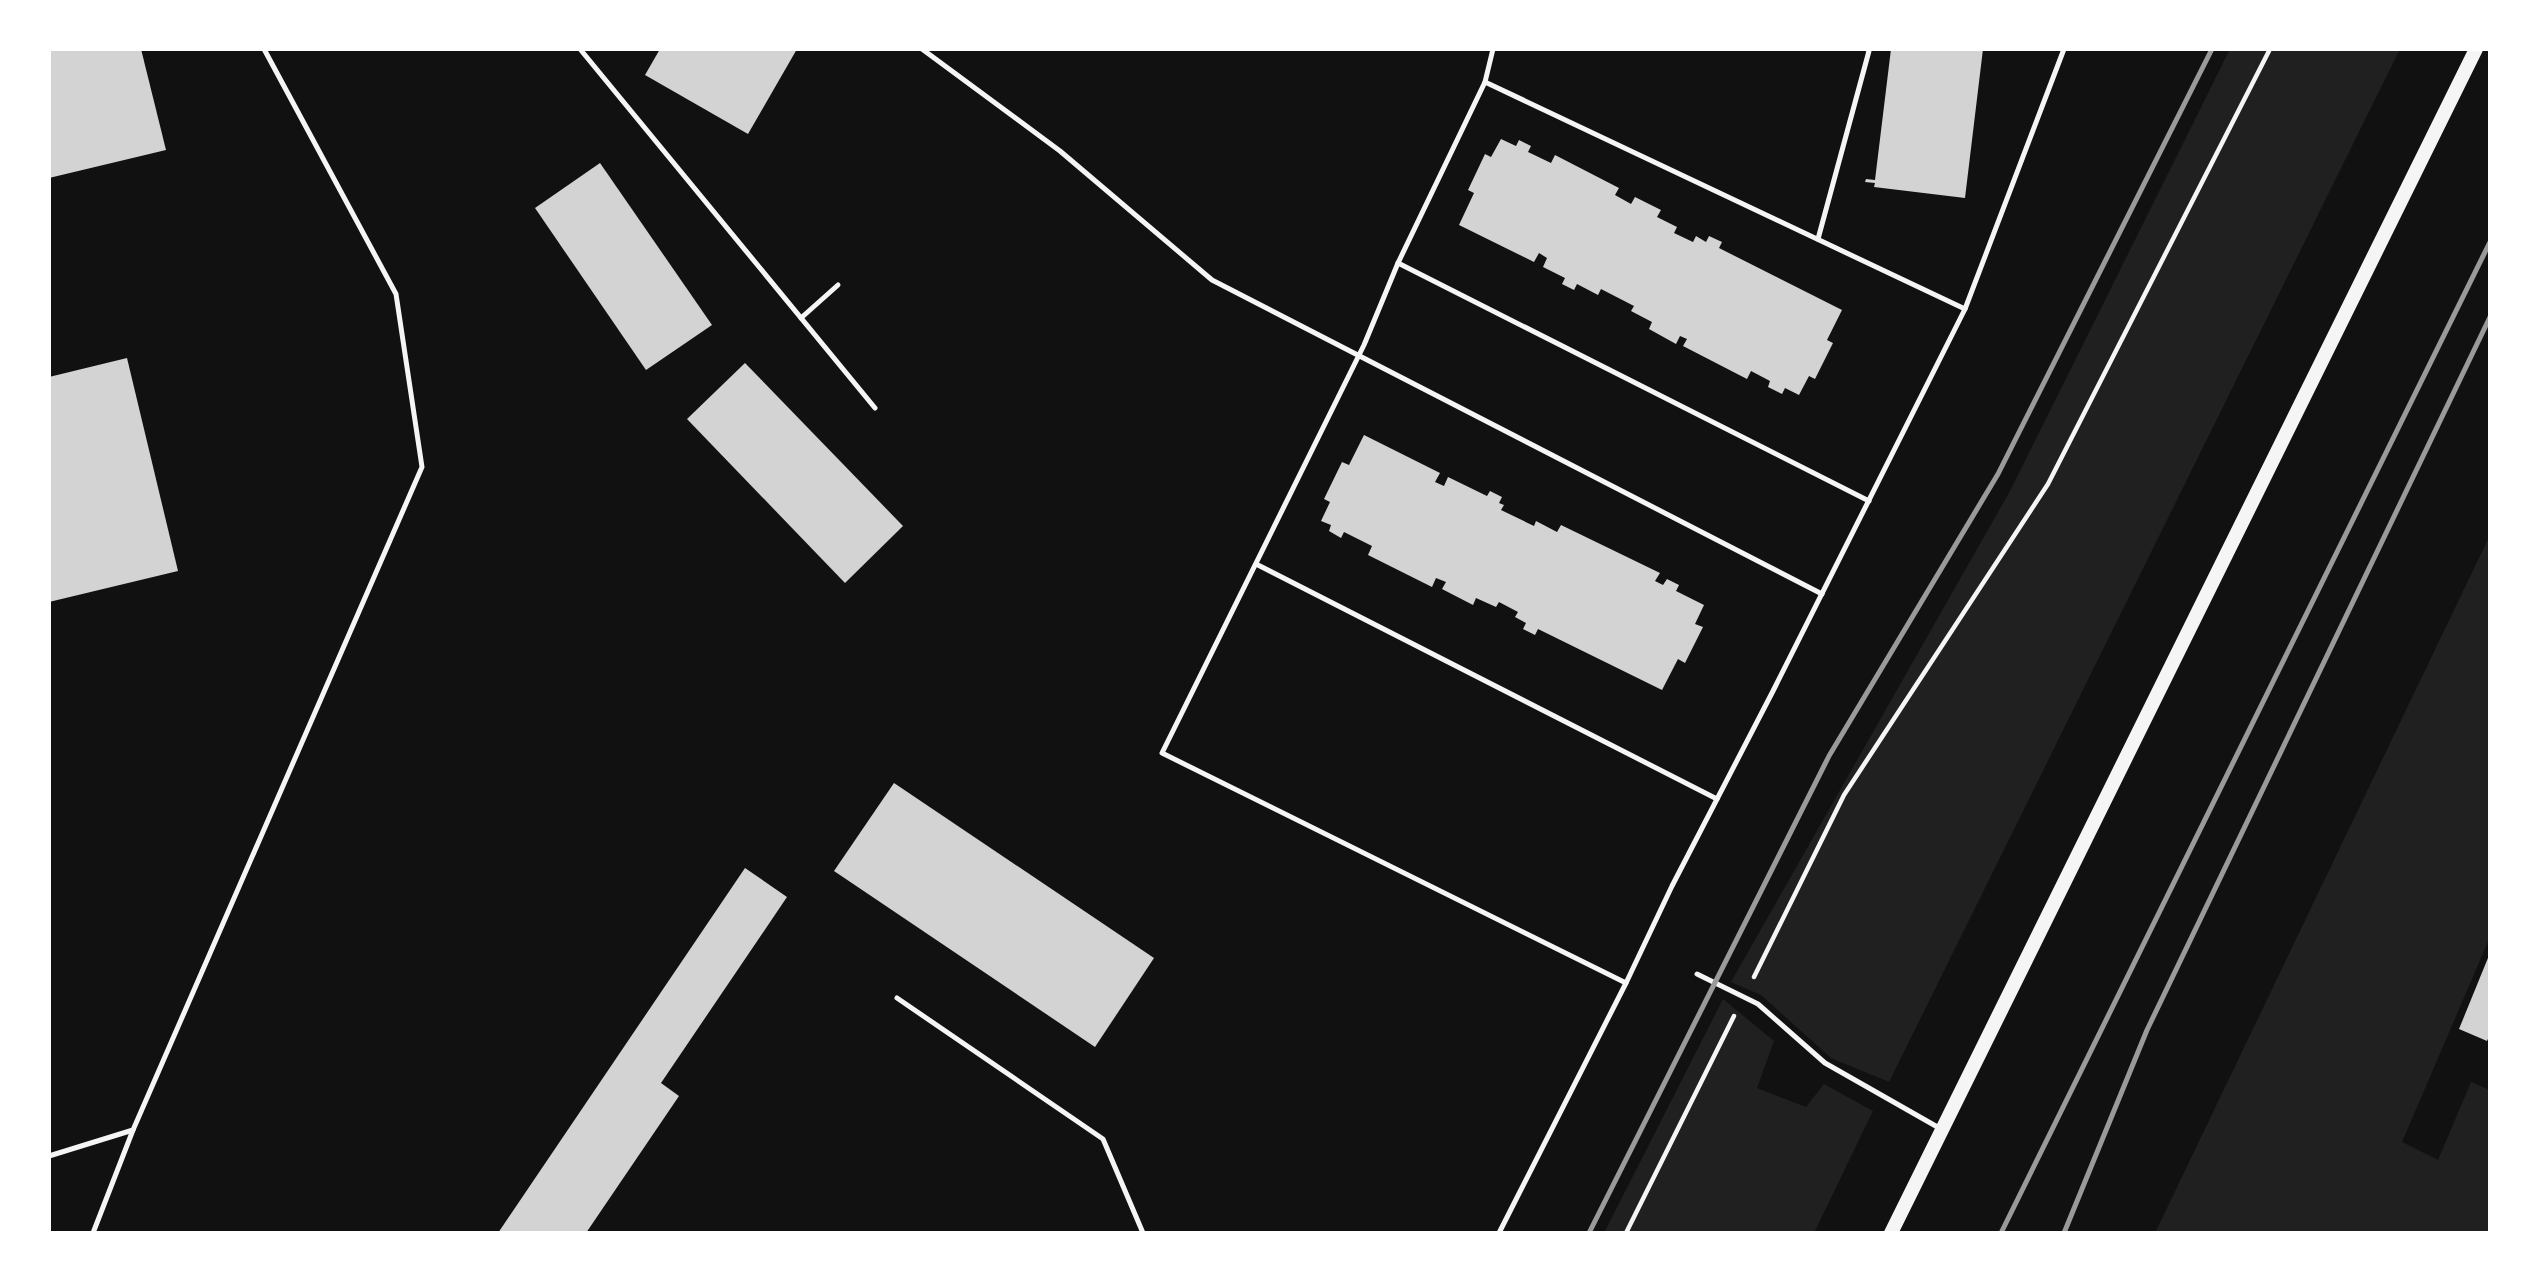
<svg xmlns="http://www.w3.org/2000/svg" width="2539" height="1282" font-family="'Source Sans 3',sans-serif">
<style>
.green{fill:#202020}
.building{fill:#d3d3d3}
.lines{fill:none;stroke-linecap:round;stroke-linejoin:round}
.path{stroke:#f5f5f5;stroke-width:4.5}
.service{stroke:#f5f5f5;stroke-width:5}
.secondary{stroke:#f5f5f5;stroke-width:14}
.rail{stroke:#9a9a9a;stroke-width:5}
</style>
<rect width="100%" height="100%" fill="#111"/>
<g class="green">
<polygon points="2230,49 2400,49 1889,1082 1831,1058 1761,995 1731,982 2010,491"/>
<polygon points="2490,535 2490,937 2402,1142 2438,1160 2471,1082 2490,1090 2490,1233 2155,1233"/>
<polygon points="1723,999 1774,1041 1757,1088 1806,1107 1824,1084 1873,1111 1814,1233 1604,1233"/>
</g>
<g class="building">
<polygon points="49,49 141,49 166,150 49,178"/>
<polygon points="660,49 797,49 748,134 645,75"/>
<polygon points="1891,49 1983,49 1965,198 1874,187 1875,183 1865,182 1866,179 1875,180"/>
<polygon points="1501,139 1516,146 1519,140 1531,146 1528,152 1551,163 1555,155 1619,188 1615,195 1631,204 1635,197 1661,210 1657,217 1677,227 1674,233 1693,242 1696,236 1706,242 1709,236 1722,242 1719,248 1842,310 1827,340 1833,343 1815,379 1809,376 1799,395 1785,388 1782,394 1768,387 1770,381 1751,371 1747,379 1683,346 1687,339 1680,336 1676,344 1649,329 1652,322 1631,311 1634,306 1601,289 1598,295 1577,284 1574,290 1562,284 1565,278 1543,267 1547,258 1539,253 1534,262 1459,225 1474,193 1468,190 1485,154 1491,157"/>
<polygon points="600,163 712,325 646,370 535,208"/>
<polygon points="127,358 178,571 49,602 49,377"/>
<polygon points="745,363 903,526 845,583 687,419"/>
<polygon points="1364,435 1440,473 1435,482 1444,486 1448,477 1487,496 1490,491 1502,497 1499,503 1504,505 1501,510 1534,526 1536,521 1557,532 1561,525 1660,573 1655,581 1663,585 1667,579 1679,585 1676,591 1704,605 1695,624 1703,627 1685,663 1678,659 1662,690 1538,629 1535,635 1523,629 1526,623 1515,617 1518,612 1499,602 1496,607 1476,598 1473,605 1442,589 1446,582 1436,578 1432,587 1368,555 1372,546 1344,532 1341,538 1329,531 1331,525 1321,521 1330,502 1324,499 1342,462 1349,465"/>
<polygon points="894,783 1154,958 1095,1047 834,871"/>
<polygon points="745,868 787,897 661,1083 679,1096 586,1233 498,1233"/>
<polygon points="2490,953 2490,1034 2487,1041 2459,1029"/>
</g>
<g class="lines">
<g class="path">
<polyline points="1754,977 1844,795 2048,484 2270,49"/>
<polyline points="1626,1233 1734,1016"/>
</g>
<g class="service">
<polyline points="580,49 875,408"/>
<polyline points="922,49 1060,151 1212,280 1822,594"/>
<polyline points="1485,82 1493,49"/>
<polyline points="1818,239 1869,51 1867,49"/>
<polyline points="1398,263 1869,501"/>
<polyline points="801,318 838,285"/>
<polyline points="1256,564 1717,799"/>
<polyline points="1697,974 1758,1004 1825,1063 1941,1129"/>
<polyline points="1626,983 1162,753 1364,345 1398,263 1485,82 1965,309"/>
<polyline points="897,998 1103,1139 1143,1233"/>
<polyline points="49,1156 133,1130 422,467 396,294 264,49"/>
<polyline points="93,1233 133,1130"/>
<polyline points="1499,1233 1626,983 1672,886 1773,691 1965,309 2064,49"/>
</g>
<polyline class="secondary" points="1891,1233 2476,49"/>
<g class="rail">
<polyline points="1589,1233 1829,756 1998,474 2212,49"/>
<polyline points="2001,1233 2490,242"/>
<polyline points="2064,1233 2147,1030 2490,317"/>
</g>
</g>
<rect width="2539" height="1282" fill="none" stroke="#ffffff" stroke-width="102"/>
</svg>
